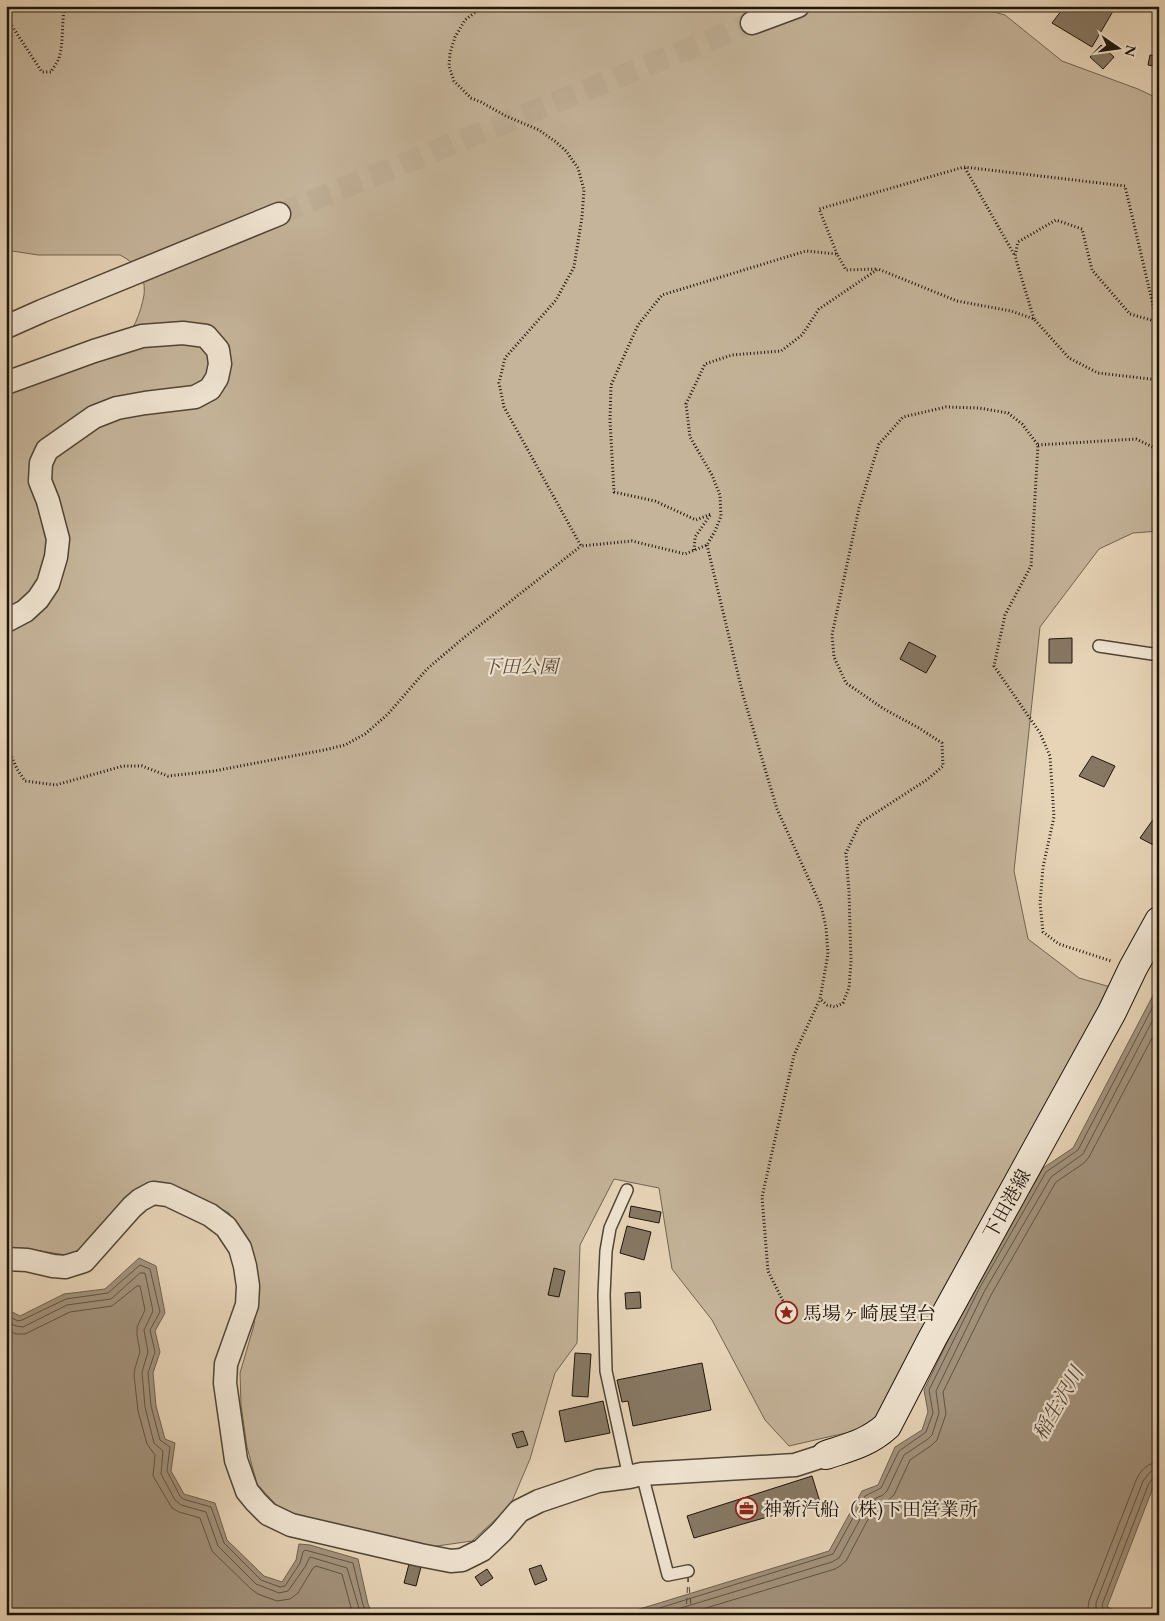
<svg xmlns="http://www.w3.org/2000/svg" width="1165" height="1621" font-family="'EB Garamond','Noto Serif JP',serif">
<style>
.green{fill:#c5b49a;stroke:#726452}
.water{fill:#a3937d;stroke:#6e614f}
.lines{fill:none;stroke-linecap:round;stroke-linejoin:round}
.shore{stroke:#605444;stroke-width:1}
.ferry{stroke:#534739;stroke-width:1;stroke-dasharray:6 5;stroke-linecap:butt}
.building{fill:#877864;stroke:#1e150b}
.minor-tunnel{stroke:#bfae95;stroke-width:22;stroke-dasharray:22 11;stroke-linecap:butt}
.service-casing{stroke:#504536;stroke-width:14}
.minor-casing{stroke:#504536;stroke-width:25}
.secondary-casing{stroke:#1e150b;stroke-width:30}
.path{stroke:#1e150b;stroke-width:3;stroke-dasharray:1 2.5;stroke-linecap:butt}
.service{stroke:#efe3d0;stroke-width:11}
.minor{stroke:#efe3d0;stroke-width:22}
.secondary{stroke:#efe3d0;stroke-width:28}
.labels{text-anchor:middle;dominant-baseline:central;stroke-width:4.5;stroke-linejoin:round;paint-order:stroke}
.park-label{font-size:19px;font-style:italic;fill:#584d3d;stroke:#efe3d0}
.street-label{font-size:19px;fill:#1e150b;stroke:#efe3d0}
.poi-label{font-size:19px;fill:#1e150b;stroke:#efe3d0;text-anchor:start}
.water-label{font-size:20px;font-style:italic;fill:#534739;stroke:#efe3d0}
</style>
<rect width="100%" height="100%" fill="#e7d4b7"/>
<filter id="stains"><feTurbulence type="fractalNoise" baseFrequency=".004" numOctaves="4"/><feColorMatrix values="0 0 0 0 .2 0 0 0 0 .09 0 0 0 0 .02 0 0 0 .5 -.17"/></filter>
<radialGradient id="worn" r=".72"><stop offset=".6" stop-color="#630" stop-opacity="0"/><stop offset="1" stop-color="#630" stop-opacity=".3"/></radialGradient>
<path class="green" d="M6 6H973L1005 15 1062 61 1138 89 1159 99V531L1133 533 1099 549 1040 627 1014 871 1028 939 1079 978 1114 988 876 1426 789 1446 765 1420 712 1320 672 1269 659 1188 614 1179 580 1245 577 1343 555 1373 530 1459 510 1506 472 1541 430 1547 282 1511 257 1484 247 1447 241 1405 240 1373 254 1325 259 1281 247 1241 229 1213 186 1190 152 1188 72 1256 22 1248 6 1249V393C40 383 72 374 102 355 108 352 114 349 119 345 133 334 141 312 144 295 146 275 137 264 120 255H38L6 250Z"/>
<g class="water">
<polygon points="1159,984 1159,1478 1154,1485 1107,1607 1125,1615 620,1615 829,1551 862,1491 878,1485 895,1447 922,1430 928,1412 924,1390 974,1287 1043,1168 1073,1148"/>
<polygon points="139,1258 156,1266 165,1313 155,1331 160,1352 153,1373 156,1406 165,1439 175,1443 171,1471 184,1494 215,1503 227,1540 264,1576 282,1582 296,1560 299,1544 310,1545 358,1559 368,1604 373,1615 6,1615 6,1309 20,1316 64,1294 105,1289"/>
</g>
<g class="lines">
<g class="shore">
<polyline points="6,1315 18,1321 22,1320 66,1299 108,1293 140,1265 150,1269 160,1312 150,1330 155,1352 148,1373 151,1406 160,1440 170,1447 167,1471 180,1496 183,1499 211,1507 224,1543 261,1580 280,1587 285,1586 300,1563 303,1552 305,1550 353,1563 363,1605 368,1615"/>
<polyline points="6,1322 16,1326 23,1327 67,1305 111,1299 140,1273 145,1273 153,1311 144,1330 148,1352 142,1372 145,1407 154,1443 163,1451 161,1474 175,1500 181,1505 206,1512 218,1546 256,1584 279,1593 288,1591 305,1567 310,1557 347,1568 361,1615"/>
<polyline points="6,1330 16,1334 25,1334 70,1312 112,1306 137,1286 140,1286 145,1310 137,1327 137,1335 140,1352 135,1368 134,1375 138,1411 147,1444 155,1455 153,1476 172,1508 179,1512 200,1518 212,1551 251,1589 258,1594 277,1601 290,1599 298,1593 313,1568 316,1566 342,1574 353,1615"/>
<polyline points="637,1615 833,1554 865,1496 881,1488 899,1451 926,1432 933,1413 929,1390 979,1289 1046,1172 1078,1150 1159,995"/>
<polyline points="658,1615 832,1562 839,1558 870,1501 883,1495 887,1491 904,1455 928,1439 932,1435 939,1413 936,1391 984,1292 1051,1177 1083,1154 1159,1008"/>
<polyline points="683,1615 835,1569 840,1566 846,1561 875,1506 887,1501 894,1495 910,1460 932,1445 937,1440 946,1414 943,1392 991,1295 1056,1182 1084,1163 1089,1157 1159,1025"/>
<path d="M1090 1615 1088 1608 1089 1601 1137 1478C1142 1469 1148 1463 1159 1462"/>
<polyline points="1099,1615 1096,1609 1096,1603 1143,1481 1150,1472 1159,1470"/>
<polyline points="1111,1615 1104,1611 1102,1605 1149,1483 1154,1477 1159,1476"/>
</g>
<g class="ferry">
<polyline points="688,1576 692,1615"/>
<polyline points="686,1615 688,1576"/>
</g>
</g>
<g class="building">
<polygon points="1065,6 1116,6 1092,47 1052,23"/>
<polygon points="1101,45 1114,57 1103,69 1090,57"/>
<polygon points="1150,55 1159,57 1159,67 1148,65"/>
<polygon points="1072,638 1072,663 1049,663 1049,639"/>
<polygon points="909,642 936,656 926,673 900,659"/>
<polygon points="1092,756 1115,766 1104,787 1079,776"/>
<polygon points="1157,814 1159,815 1159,848 1140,838"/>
<polygon points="631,1206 661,1212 659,1223 629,1217"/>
<polygon points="627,1226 651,1232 644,1260 620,1253"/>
<polygon points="554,1268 565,1271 559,1297 548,1295"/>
<polygon points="640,1292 641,1308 626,1309 625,1293"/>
<polygon points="575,1353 591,1354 588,1397 572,1396"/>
<polygon points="702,1363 711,1410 633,1426 628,1401 622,1402 617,1380"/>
<polygon points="603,1401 610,1433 565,1442 559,1411"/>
<polygon points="523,1431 528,1445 517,1448 512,1434"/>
<polygon points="812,1476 820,1502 694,1538 687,1516"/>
<polygon points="409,1564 421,1567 416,1586 404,1583"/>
<polygon points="541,1565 547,1580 535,1585 529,1569"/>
<polygon points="487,1569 493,1578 481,1586 475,1577"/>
</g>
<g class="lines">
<polyline class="minor-tunnel" points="279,214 752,23"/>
<defs>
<g id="service">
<polyline points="1099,646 1159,655"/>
<polyline points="627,1190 610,1228 606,1251 604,1295 606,1371 629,1477"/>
<polyline points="642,1474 668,1575 688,1571"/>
</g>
<g id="minor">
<polyline points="752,23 798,6"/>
<polyline points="6,327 42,311 279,214"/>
<polyline points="6,383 94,351 142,336 183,333 206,336 218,350 220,364 217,378 210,389 195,397 145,403 117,408 94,417 47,450 41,463 40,481 48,501 58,539 56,557 48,584 38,599 25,611 6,621"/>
<polyline points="6,1259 27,1260 53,1266 65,1267 84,1261 132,1207 140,1200 153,1193 168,1195 210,1215 226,1227 240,1248 245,1266 248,1286 247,1305 226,1364 225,1383 236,1460 247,1491 256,1502 268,1514 291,1525 420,1555 451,1561 462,1560 482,1550 501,1532 519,1511 539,1501 598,1481 629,1477 642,1474 795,1465 826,1455"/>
</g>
<path id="secondary" d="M826 1455C850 1447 868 1443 887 1426L932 1339 1112 1012 1133 968 1159 921"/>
</defs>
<use href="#service" class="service-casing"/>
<use href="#minor" class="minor-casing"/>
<use href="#secondary" class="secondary-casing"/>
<g class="path">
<polyline points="483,6 465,20 455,37 450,53 449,66 454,81 471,98 481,102 506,116 539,130 556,142 566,151 578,168 584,190 582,217 574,267 556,300 505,358 499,383 504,407 581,546 632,541 685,554 707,545 715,531 721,516 720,495 712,475 690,437 686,404 705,364 732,355 781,351 802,335 819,309 878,269 957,301 1011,311 1034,319 1069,358 1098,373 1159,380"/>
<path d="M6 17 42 72H51C53 68 57 63 59 58 64 42 61 23 65 6"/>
<polyline points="965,168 1015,256"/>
<polyline points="837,254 819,209 964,167 1125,186 1157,322"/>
<polyline points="1034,319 1015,256 1018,242 1056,220 1082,229 1092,270 1130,314 1158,322"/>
<polyline points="1038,445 1136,439 1159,450"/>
<polyline points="707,545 743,695 777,809 821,906 826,927 828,954 820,999 827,1005 835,1007 843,1003 849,988 851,961 849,892 846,853 860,823 928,779 943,766 942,743 919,728 884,709 846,683 834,657 832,635 859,508 879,444 903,417 946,407 979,408 1008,413 1022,424 1038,445 1031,566 1005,615 994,666 1040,733 1050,756 1054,817 1043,867 1040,903 1043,932 1059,944 1111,961"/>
<polyline points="694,550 695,537 711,514 696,520 655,501 614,492 610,420 611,385 638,325 662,295 806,251 837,254 846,270 877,269"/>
<polyline points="6,744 17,769 25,781 56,785 123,766 142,766 168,776 214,771 324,750 345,745 365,734 388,714 427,669 461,640 581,546"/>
<polyline points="786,1307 768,1271 762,1197 794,1055 820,999"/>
</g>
<use href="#service" class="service"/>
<use href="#minor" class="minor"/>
<use href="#secondary" class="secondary"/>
</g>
<defs>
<symbol id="sight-ring" viewBox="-11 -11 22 22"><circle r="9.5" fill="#efe3d0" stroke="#8f2418" stroke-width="1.5"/><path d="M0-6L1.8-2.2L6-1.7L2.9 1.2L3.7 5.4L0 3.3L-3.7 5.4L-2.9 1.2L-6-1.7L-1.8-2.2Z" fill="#8f2418"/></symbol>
<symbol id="office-ring" viewBox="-11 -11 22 22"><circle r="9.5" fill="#efe3d0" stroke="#8f2418" stroke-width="1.5"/><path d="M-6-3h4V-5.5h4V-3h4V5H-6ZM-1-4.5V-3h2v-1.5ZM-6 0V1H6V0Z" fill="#8f2418"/></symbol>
</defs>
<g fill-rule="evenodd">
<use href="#sight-ring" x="774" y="1300" width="25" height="25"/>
<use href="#office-ring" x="734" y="1496" width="25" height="25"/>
</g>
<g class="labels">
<g class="park-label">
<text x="520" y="666">下田公園</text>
</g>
<g class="street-label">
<text transform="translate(1007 1204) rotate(-61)">下田港線</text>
</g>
<g class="poi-label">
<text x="803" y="1313">馬場ヶ崎展望台</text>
<text x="763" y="1509">神新汽船（株)下田営業所</text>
</g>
<g class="water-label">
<text transform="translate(1058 1403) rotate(-60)">稲生沢川</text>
</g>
</g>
<rect width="1165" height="1621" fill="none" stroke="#e7d4b7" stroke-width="25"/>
<rect x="8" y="8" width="1150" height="1606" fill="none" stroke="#1e150b" stroke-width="2.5"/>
<rect x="12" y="12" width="1140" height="1596" fill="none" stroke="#1e150b"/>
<g transform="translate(1118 48) rotate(103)" stroke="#efe3d0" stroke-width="4" paint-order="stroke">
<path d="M0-4L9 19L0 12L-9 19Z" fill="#1e150b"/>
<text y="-8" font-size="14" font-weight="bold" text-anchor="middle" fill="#1e150b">N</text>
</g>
<rect width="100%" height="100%" filter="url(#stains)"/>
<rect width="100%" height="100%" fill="url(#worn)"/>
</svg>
